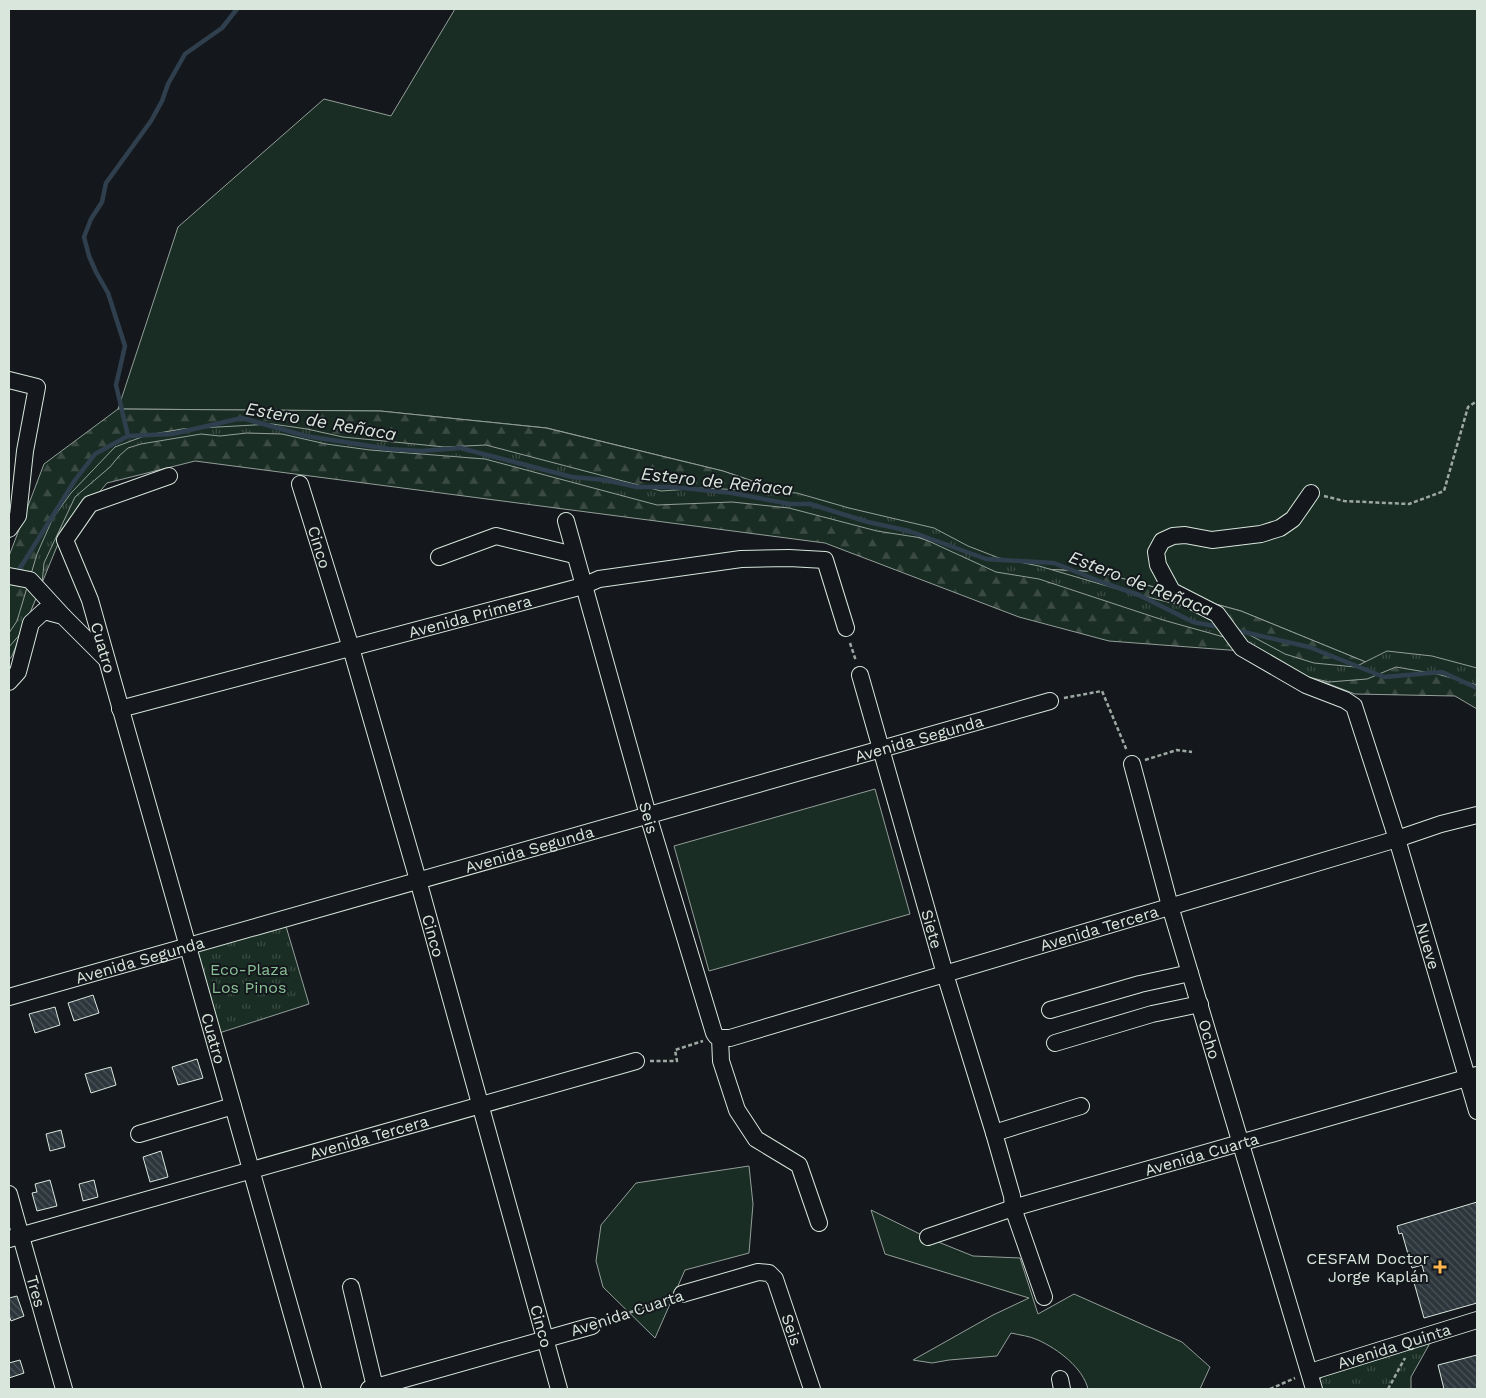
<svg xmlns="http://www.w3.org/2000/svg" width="1486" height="1398" font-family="'Work Sans',sans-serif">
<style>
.grass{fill:#1a2d24;stroke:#939e99}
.forest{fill:url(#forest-firs);stroke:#939e99}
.park{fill:url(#park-tufts);stroke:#939e99}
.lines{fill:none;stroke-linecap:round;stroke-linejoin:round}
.stream{stroke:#2f3f4d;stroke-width:4.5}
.building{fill:url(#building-back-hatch);stroke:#d8e6dc}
.minor-casing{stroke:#d8e6dc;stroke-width:18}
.path{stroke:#9da8a2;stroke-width:2.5;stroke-dasharray:4 2.5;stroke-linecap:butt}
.minor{stroke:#14181c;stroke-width:16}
.poi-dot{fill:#ffb74d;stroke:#14181c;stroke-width:2}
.labels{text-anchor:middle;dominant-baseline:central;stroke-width:4;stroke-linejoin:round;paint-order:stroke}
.street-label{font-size:16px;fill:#d8e6dc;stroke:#14181c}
.park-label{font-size:16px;fill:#8ac095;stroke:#14181c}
.poi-label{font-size:16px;fill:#d8e6dc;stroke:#14181c;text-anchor:end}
.water-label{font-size:18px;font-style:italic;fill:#d8e6dc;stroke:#14181c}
</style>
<defs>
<pattern id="forest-firs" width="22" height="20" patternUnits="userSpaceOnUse" patternTransform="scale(1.25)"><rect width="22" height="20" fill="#1a2d24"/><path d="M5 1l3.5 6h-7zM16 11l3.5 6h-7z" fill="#3b4b43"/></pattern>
<pattern id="park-tufts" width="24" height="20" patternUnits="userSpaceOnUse" patternTransform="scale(1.25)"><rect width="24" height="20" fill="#1a2d24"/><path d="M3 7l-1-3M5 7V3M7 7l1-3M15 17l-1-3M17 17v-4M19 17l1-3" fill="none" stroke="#3b4b43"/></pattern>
<pattern id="building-back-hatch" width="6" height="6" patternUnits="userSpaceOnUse" patternTransform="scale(1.25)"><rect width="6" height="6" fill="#2c363c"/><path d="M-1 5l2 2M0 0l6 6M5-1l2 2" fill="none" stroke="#4a5358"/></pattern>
</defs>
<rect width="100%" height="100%" fill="#14181c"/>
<g class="grass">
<polygon points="455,9 1477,9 1477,677 1373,665 1241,611 1099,572 1005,567 723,471 547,428 380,411 118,409 178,227 324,99 391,116"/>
<polygon points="875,789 910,914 709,971 674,846"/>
<polygon points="749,1166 753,1204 749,1253 685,1270 655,1338 603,1287 596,1261 601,1225 636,1183"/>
<path d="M871 1210 926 1237 973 1256 1020 1258 1038 1314 1074 1294 1182 1342 1210 1367 1200 1389H1088C1083 1368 1058 1349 1038 1340 1030 1336 1019 1335 1011 1333L997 1356 949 1360 932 1363 913 1360 993 1315 1029 1298 885 1254Z"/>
</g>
<polygon class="forest" points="118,409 380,411 546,428 723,471 1005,567 1099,572 1241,611 1373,665 1444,665 1477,677 1477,709 1455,696 1355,694 1242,651 1109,641 1019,617 825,543 195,461 107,483 60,539 12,656 9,660 9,556 44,464"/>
<g class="park">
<polygon points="272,424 307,429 343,437 425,445 444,447 486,445 661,491 704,488 797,493 849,508 934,528 968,546 999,558 1039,566 1124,591 1207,612 1285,654 1314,663 1355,667 1387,651 1432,656 1477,668 1477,685 1437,674 1396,667 1367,679 1329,682 1287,672 1231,639 1163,620 1039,579 996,572 922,538 877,531 789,508 732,502 657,505 485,459 370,450 326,444 282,434 247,433 220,436 201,434 141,444 128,448 119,456 110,467 75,497 44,563 42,584 22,632 9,647 9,633 17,621 37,554 53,518 71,493 115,447 147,435 182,429"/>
<polygon points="285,923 309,1004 216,1034 191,948"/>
<polygon points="1430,1343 1411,1377 1411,1389 1318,1389 1319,1380 1323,1376"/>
</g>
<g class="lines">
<g class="stream">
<polyline points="128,436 116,385 125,346 108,293 96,272 89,256 84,237 91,219 102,202 106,183 151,121 162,101 168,84 185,54 222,28 237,9"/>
<polyline points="17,573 75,480 95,454 128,436 172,434 242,418 306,436 389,449 422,451 460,448 572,477 605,480 637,487 672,487 732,493 790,504 810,504 868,522 909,531 986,559 1054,563 1107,584 1139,595 1193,622 1220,627"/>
<polyline points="1235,630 1309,647 1384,677 1442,672 1477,688"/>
</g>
</g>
<g class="building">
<polygon points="93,995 99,1013 74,1021 68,1003"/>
<polygon points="55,1007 60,1025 35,1033 29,1014"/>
<polygon points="197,1059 203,1078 178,1085 172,1067"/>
<polygon points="111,1067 116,1085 91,1093 85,1074"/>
<polygon points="61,1130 65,1147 50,1151 46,1134"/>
<polygon points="161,1151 168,1177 150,1182 143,1157"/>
<polygon points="50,1180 57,1206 37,1211 32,1193 37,1192 35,1184"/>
<polygon points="94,1180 98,1197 83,1201 79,1184"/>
<polygon points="1477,1202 1477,1303 1424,1318 1413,1279 1425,1276 1422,1265 1412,1268 1402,1233 1399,1234 1397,1226"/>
<polygon points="17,1296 24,1316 11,1321 9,1315 9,1298"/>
<polygon points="1477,1355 1477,1389 1444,1389 1438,1365"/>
<polygon points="20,1360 24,1373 9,1378 9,1363"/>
</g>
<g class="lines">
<defs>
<g id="minor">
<polyline points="9,380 37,387 25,451 18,516 9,529"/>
<path id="s1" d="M169 476 90 504 65 540 90 600 313 1389"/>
<path id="s2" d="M300 484 351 648 418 880 559 1389"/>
<path id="s3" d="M1311 493 1293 519 1280 528 1261 534 1212 540 1185 535 1173 536 1162 541 1156 552 1158 565 1172 591 1217 614 1242 648 1306 685 1345 700 1354 706 1397 839 1477 1111"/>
<path id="s4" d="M566 521 648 815 714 1033 716 1036 720 1038 721 1061 737 1110 756 1139 799 1165 819 1223"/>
<polyline points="439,557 496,536 574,555"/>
<polyline points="9,576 30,580 63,616"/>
<path id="s5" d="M860 675 945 974 994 1133 1012 1196 1013 1208 1044 1297"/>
<polyline points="9,682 18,672 31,623 44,611 63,616 105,658"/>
<path id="s6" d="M120 709 583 586 599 579 741 559 789 558 825 560 846 628"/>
<path id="s7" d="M1132 764 1170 906 1314 1389"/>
<path id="s8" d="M9 997 1050 701"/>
<polyline points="1050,1010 1140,984 1190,973"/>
<path id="s9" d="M720 1038H730L1397 839 1441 824 1477 815"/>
<polyline points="1055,1043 1152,1014 1200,1004"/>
<polyline points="994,1133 1081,1106"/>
<polyline points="139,1134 233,1106"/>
<path id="s10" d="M9 1194 64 1389"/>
<path id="s11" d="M928 1237 1013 1208 1477 1075"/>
<path id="s12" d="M9 1239 636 1061"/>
<polyline points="351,1287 375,1387"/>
<path id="s13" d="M682 1294 758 1272 769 1273 775 1279 812 1389"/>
<path id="s14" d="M1310 1372 1477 1320"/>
<polyline points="1060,1379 1062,1389"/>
<polyline points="369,1389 592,1326"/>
</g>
</defs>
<use href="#minor" class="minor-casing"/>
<g class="path">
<polyline points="1324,496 1344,501 1409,504 1444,491 1468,407 1477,401"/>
<polyline points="850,643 856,661"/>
<polyline points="1064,698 1102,691 1127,751"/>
<polyline points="1145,760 1177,750 1192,752"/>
<polyline points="650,1061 677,1061 675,1050 703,1041"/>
<polyline points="605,1321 669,1299"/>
<polyline points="1270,1389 1295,1378"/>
<polyline points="1388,1389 1405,1358"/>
</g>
<use href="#minor" class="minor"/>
</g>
<path class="poi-dot" d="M1437.5 1259.5h5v5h5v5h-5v5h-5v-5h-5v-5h5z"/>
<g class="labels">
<g class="street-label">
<text stroke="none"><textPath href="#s2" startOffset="66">Cinco</textPath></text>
<text stroke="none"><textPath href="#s6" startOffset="362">Avenida Primera</textPath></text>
<text stroke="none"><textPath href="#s1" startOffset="242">Cuatro</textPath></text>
<text stroke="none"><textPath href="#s8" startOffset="946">Avenida Segunda</textPath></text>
<text stroke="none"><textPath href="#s4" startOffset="308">Seis</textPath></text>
<text stroke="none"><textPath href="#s8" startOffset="541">Avenida Segunda</textPath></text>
<text stroke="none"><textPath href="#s9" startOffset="395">Avenida Tercera</textPath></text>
<text stroke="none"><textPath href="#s5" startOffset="264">Siete</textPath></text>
<text stroke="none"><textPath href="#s2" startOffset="471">Cinco</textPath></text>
<text stroke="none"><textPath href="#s3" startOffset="694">Nueve</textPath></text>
<text stroke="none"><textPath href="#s8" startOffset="136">Avenida Segunda</textPath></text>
<text stroke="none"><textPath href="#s1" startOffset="648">Cuatro</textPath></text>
<text stroke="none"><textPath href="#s7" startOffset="286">Ocho</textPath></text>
<text stroke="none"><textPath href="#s12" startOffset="374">Avenida Tercera</textPath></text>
<text stroke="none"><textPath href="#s11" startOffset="286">Avenida Cuarta</textPath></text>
<text stroke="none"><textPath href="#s10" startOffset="101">Tres</textPath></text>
<text transform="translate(627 1313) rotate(-18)">Avenida Cuarta</text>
<text stroke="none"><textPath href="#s2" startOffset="876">Cinco</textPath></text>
<text stroke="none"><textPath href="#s13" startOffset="152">Seis</textPath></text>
<text stroke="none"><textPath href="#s14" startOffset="88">Avenida Quinta</textPath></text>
</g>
<g class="park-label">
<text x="249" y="969">Eco-Plaza<tspan x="249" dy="18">Los Pinos</tspan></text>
</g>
<g class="poi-label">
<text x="1429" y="1258">CESFAM Doctor<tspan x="1429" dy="18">Jorge Kaplán</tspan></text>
</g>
<g class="water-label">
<text transform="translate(321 421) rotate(10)">Estero de Reñaca</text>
<text transform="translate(717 481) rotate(6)">Estero de Reñaca</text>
<text transform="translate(1141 583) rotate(21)">Estero de Reñaca</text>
</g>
</g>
<rect width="1486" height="1398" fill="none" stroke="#d8e6dc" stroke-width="20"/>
</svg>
